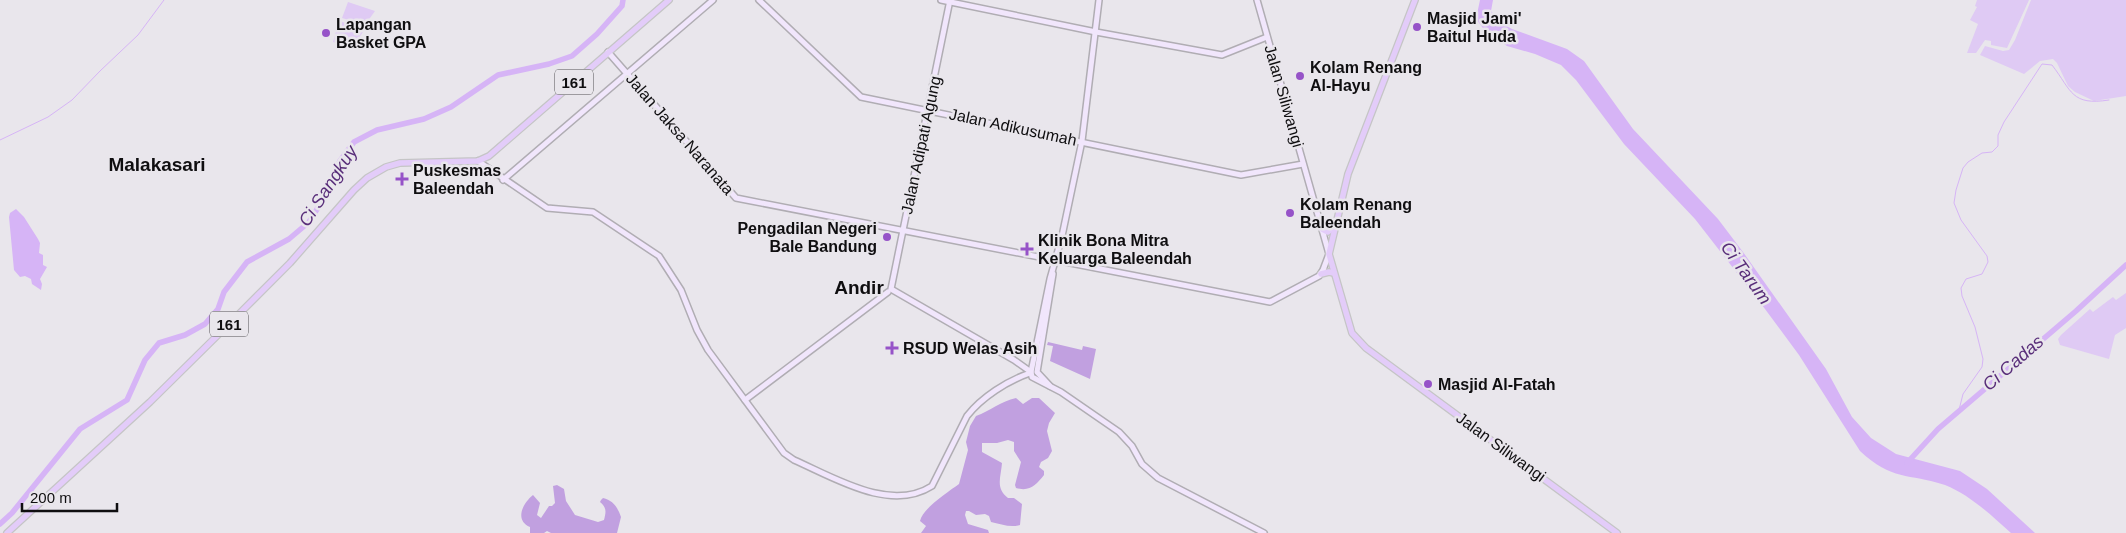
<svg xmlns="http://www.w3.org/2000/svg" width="2126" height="533" font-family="Helvetica,sans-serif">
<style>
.green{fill:#dfcaf4}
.forest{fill:#c1a0e0}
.water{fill:#d6b4f6}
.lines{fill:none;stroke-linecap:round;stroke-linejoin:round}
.stream{stroke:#d6b4f6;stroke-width:1}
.river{stroke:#d6b4f6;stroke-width:5.5}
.secondary-casing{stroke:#b0adb3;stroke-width:8}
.primary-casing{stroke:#c5c5c6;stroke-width:8}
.secondary{stroke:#f1e6fc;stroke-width:5}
.primary{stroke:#e3ccf9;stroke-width:5.5}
.poi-dot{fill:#9653c8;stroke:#e9e6ec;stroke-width:2}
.labels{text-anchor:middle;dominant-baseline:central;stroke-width:5;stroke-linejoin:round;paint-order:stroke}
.shield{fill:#e9e6ec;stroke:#504f52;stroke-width:1}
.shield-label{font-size:15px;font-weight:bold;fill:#0f0e10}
.poi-label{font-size:16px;font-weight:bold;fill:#0f0e10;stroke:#e9e6ec;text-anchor:start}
.street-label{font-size:16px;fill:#0f0e10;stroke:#e9e6ec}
.water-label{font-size:18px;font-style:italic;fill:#592e7a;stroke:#e9e6ec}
.quarter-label{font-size:19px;font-weight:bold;fill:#0f0e10;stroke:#e9e6ec}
</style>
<rect width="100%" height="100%" fill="#e9e6ec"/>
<g class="green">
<polygon points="1977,0 2029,0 2007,48 1991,45 1991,41 1985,40 1976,53 1967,53 1978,24 1970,20 1977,7 1975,6"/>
<polygon points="2031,0 2126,0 2126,96 2094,101 2075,92 2068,86 2057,63 2053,59 2040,61 2024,74 1980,55 1985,46 2003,51 2009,50 2015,40"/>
<polygon points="348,2 375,11 365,25 342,18"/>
<polygon points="339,21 365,29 352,48 333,42"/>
<polygon points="2126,293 2126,328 2115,335 2109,359 2060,345 2058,339 2061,335 2090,309 2093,312 2113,297 2116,300"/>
</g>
<g class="forest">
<polygon points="1048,342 1082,350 1083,346 1096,349 1090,379 1050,361 1053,346 1047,345"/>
<path d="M1016 398 1023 404 1032 398H1039L1055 413 1049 423 1047 431 1052 451 1048 458 1041 462 1039 467 1044 471V475C1036 485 1030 492 1016 488L1015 485 1021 462 1014 451V442L1008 440 997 443H982V452L1002 463C1001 477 995 488 1008 498H1014L1022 504 1020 525C1011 528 1000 524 991 522L989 516 985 514 976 515 969 511H966L965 515 968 524 988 530 989 533H921L926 526 920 521C923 508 948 492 959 484L968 450 966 442 970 426 976 416C990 411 1001 401 1016 398Z"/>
<path d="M557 485 564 489 566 501 575 515 598 522 604 520C606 512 607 508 600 502L601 500 603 498C613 500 618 508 621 517L617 533H551L547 531 544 533H530V527C514 520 523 503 533 495L540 503 537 515 541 518 549 506H552L555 503 553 486Z"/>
</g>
<g class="water">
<path d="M1480 0H1493L1491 11 1501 23 1512 29 1567 49 1584 61 1633 129 1718 219 1743 252 1826 369 1852 417 1871 438 1896 454 1960 471 1987 489 2035 533H2011C1991 515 1970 495 1945 485 1908 473 1892 481 1860 451L1799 355 1765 309 1695 219 1624 144 1576 80 1561 65 1535 54 1507 46 1486 32 1476 19Z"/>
<polygon points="16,209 24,217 38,239 40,243 39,253 43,255 43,265 47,267 40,279 42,284 41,290 32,284 31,279 25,276 20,277 14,270 9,217 10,213"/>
</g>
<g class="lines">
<g class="stream">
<polyline points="0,140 48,117 72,100 100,71 138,35 164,0"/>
<path d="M1959 410 1963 394 1982 367 1983 359 1975 327 1962 296 1961 288 1966 279 1982 274 1988 262 1987 256 1961 220 1954 203 1956 190 1963 168 1968 162 1982 153 1992 152 1998 146V135L2004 122 2042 64 2052 65C2072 91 2071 106 2109 100"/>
</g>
<g class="river">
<polyline points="1907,463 1938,429 2076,311 2126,265"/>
<polyline points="0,524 12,513 80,429 127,400 145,360 159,343 185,335 205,324 218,309 224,292 247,262 289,239 309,222 319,206 340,161 354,142 377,130 424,119 451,107 498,75 549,64 572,56 597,34 622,6 623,0"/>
</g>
<defs>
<g id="secondary">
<polyline points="759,0 861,97 1241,175 1303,164"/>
<polyline points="941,0 1096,32 1222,55 1267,37"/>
<polyline points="950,0 891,289 1014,360 1031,372 1032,377 1061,392 1119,432 1132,446 1142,464 1158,478 1264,533"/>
<polyline points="608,52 736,198 1270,302 1319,276 1323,270 1329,254 1257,0"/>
<path d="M478 161 547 208 593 212 659 256 681 290 697 330 708 350 784 453 794 460C833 477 890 513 932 486L967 416C982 397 1007 381 1030 373"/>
<polyline points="503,180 713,0"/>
<polyline points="1031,372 1050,279 1062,236 1082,141 1099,0"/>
<polyline points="1050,386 1037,372 1053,274"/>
<polyline points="745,400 888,292"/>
</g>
<g id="primary">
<polyline points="1415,0 1348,174 1329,254 1352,333 1366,348 1617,533"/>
<polyline points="1322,229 1328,232 1334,227"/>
<polyline points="1321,274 1329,272 1334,273"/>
<polyline points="7,533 150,402 227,326 290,263 354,190 367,178 386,167 400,163 478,161 489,156 669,0"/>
</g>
</defs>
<use href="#secondary" class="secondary-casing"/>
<use href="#primary" class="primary-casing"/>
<use href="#secondary" class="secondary"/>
<use href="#primary" class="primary"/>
</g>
<g class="poi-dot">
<circle cx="1417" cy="27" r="5"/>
<circle cx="326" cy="33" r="5"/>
<circle cx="1300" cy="76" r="5"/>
<path d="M399.5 171.5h5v5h5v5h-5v5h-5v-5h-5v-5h5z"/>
<circle cx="1290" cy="213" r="5"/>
<circle cx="887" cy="237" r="5"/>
<path d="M1024.5 241.5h5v5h5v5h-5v5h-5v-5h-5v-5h5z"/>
<path d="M889.5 340.5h5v5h5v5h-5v5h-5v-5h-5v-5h5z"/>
<circle cx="1428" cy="384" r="5"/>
</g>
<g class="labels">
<g class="shield">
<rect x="555" y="69.5" width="38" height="25" rx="4"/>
<rect x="210" y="311.5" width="38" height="25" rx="4"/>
</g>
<g class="shield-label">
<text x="574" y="82">161</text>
<text x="229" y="324">161</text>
</g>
<g class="poi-label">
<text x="1427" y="18">Masjid Jami'<tspan x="1427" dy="18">Baitul Huda</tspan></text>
<text x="336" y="24">Lapangan<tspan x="336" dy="18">Basket GPA</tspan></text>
<text x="1310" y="67">Kolam Renang<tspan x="1310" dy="18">Al-Hayu</tspan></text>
<text x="413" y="170">Puskesmas<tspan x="413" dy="18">Baleendah</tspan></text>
<text x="1300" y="204">Kolam Renang<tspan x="1300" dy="18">Baleendah</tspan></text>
<text x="877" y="228" text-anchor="end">Pengadilan Negeri<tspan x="877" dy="18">Bale Bandung</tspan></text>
<text x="1038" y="240">Klinik Bona Mitra<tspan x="1038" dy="18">Keluarga Baleendah</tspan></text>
<text x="903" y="348">RSUD Welas Asih</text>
<text x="1438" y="384">Masjid Al-Fatah</text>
</g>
<g class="street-label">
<text transform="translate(1284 96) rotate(74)">Jalan Siliwangi</text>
<text transform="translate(1013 127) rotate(12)">Jalan Adikusumah</text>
<text transform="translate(680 134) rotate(49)">Jalan Jaksa Naranata</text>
<text transform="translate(921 145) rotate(-78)">Jalan Adipati Agung</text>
<text transform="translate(1501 447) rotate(36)">Jalan Siliwangi</text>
</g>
<g class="water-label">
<text transform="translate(328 186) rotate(-57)">Ci Sangkuy</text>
<text transform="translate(1746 273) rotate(54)">Ci Tarum</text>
<text transform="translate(2013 363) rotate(-41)">Ci Cadas</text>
</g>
<g class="quarter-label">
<text x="157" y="164">Malakasari</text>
<text x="859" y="287">Andir</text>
</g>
</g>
<path d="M22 503v8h95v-8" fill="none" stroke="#0f0e10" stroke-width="2.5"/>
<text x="30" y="503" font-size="15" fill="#0f0e10" stroke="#e9e6ec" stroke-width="4" paint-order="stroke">200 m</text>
</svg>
